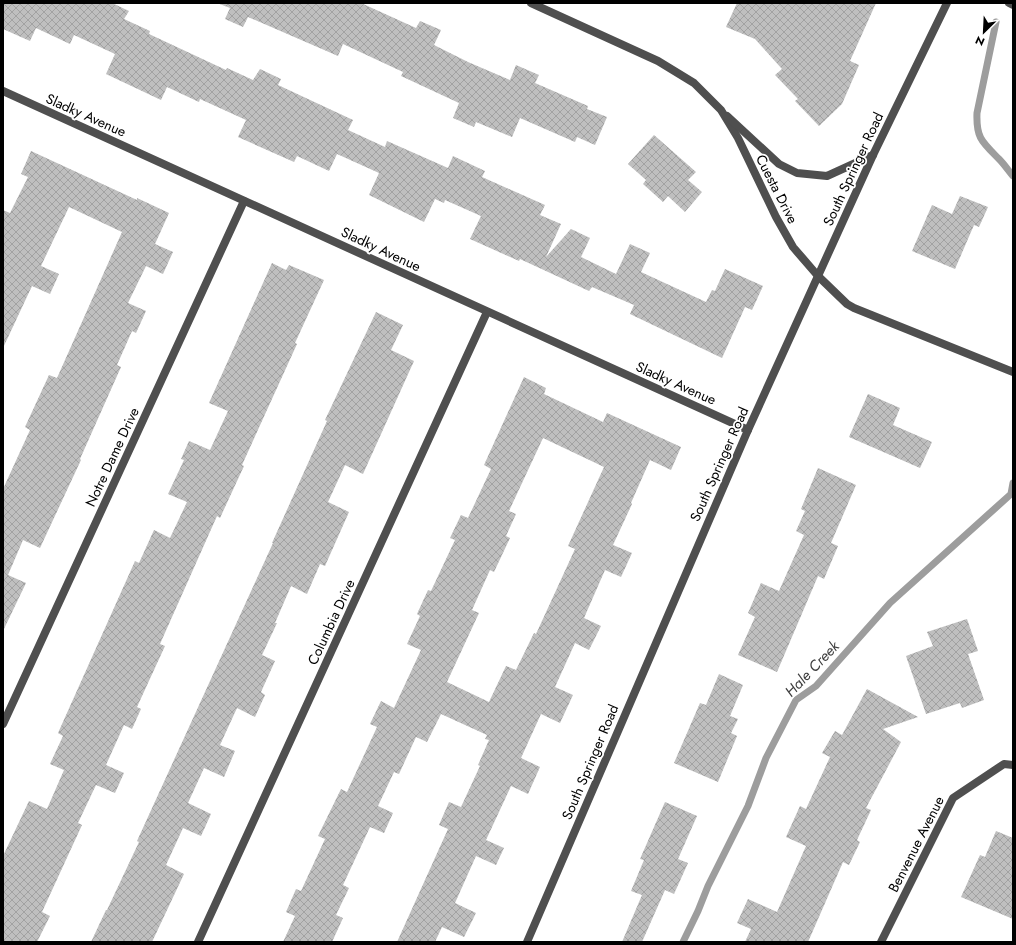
<svg xmlns="http://www.w3.org/2000/svg" width="1016" height="945" font-family="Jost,sans-serif">
<style>
.lines{fill:none;stroke-linecap:round;stroke-linejoin:round}
.stream{stroke:#9d9d9d;stroke-width:7}
.building{fill:url(#building-cross-hatch);fill-rule:evenodd}
.minor{stroke:#4f4f4f;stroke-width:8}
.tertiary{stroke:#4f4f4f;stroke-width:8}
.labels{text-anchor:middle;dominant-baseline:central;stroke-width:3.5;stroke-linejoin:round;paint-order:stroke}
.street-label{font-size:14px;fill:#000;stroke:#fff}
.water-label{font-size:15px;font-style:italic;fill:#3e3e3e;stroke:#fff}
</style>
<defs>
<pattern id="building-cross-hatch" width="8" height="8" patternUnits="userSpaceOnUse"><rect width="8" height="8" fill="#bfbfbf"/><path d="M0 0l8 8M0 8l8-8" fill="none" stroke="#a2a2a2"/></pattern>
</defs>
<rect width="100%" height="100%" fill="#fff"/>
<g class="lines">
<g class="stream">
<path d="M996 22 977 113C976 138 982 142 999 159 1004 164 1008 170 1013 176"/>
<polyline points="683,942 698,911 708,886 748,806 766,758 796,700 816,686 890,603 1011,494 1013,483"/>
</g>
</g>
<g class="building">
<polygon points="3,3 112,3 129,11 124,19 150,31 149,34 226,70 227,68 253,80 260,69 281,79 278,85 353,120 348,130 385,147 387,141 448,168 453,156 485,171 482,177 545,205 540,215 561,224 546,257 571,229 590,238 581,257 616,274 630,244 650,253 641,272 706,302 712,290 715,291 725,269 763,286 752,310 745,307 722,358 630,314 634,305 592,287 589,291 520,259 519,261 470,239 481,216 445,200 444,203 435,199 424,222 369,195 379,173 337,154 329,171 297,156 294,162 238,137 246,120 200,99 199,102 167,87 161,100 106,74 115,54 74,35 70,44 36,28 30,41 3,29"/>
<polygon points="217,3 361,3 416,28 420,21 441,30 434,45 468,62 510,80 516,65 539,75 535,83 588,106 587,109 607,117 595,145 577,137 575,142 520,118 512,137 476,122 474,127 453,118 459,103 401,76 403,72 343,44 338,56 248,17 243,27 225,19 230,8"/>
<polygon points="737,3 876,3 850,61 859,65 842,104 819,126 795,101 798,99 775,75 782,69 755,39 726,27"/>
<polygon points="654,135 696,172 688,180 702,192 685,212 668,196 663,202 643,184 646,180 628,164"/>
<polygon points="31,151 137,200 137,198 169,213 155,244 173,252 163,274 146,266 128,303 146,311 136,333 132,331 117,365 121,367 80,459 81,460 40,548 23,540 8,575 26,583 3,631 3,489 30,430 25,427 49,375 57,378 122,232 69,207 41,266 59,274 50,294 32,286 3,348 3,210 10,213 28,177 21,174"/>
<polygon points="960,196 988,207 979,227 974,225 955,269 912,251 932,205 952,214"/>
<polygon points="272,263 286,270 289,265 324,280 295,343 297,344 242,465 244,466 220,518 217,516 160,644 165,646 137,707 141,709 132,729 124,725 106,765 124,773 115,793 96,785 78,823 82,825 42,912 50,916 37,942 3,942 3,856 29,801 47,809 64,770 50,764 63,736 58,733 135,561 139,563 154,530 170,538 187,502 168,494 184,460 181,459 189,441 210,450 228,411 209,403"/>
<polygon points="376,312 403,325 391,350 414,361 363,474 345,465 328,502 349,512 325,566 320,564 307,594 291,586 275,623 277,623 262,655 275,661 261,692 265,695 255,717 237,708 220,745 235,751 224,777 204,768 188,803 211,814 201,836 183,828 166,865 184,874 152,942 91,942 106,910 107,910 139,842 137,841 273,543 272,543 327,421 325,420"/>
<path d="M524 377 546 388 544 394 603 422 607 413 681 447 671 470 650 460 631 503 632 504 613 545 632 553 621 577 605 570 584 618 601 626 589 650 575 643 555 687 573 695 560 723 541 714 521 758 540 767 528 794 511 786 486 840 504 848 496 865 476 856 455 903 476 913 464 937 442 927 435 942H397L448 829 439 825 449 802 461 807 480 766 478 765 489 740 485 739 487 735 441 714 427 742 416 737 399 774 394 772 378 806 393 813 384 833 370 827 343 885 349 888 336 915 343 918 332 942H283L295 916 286 912 296 889 301 891 325 839 318 836 341 789 347 792 377 727 370 724 381 701 394 708 421 650 407 644 420 616 417 614 428 590 431 591 455 540 450 538 461 515 468 518 491 469 484 465ZM543 438 604 467 568 546 575 549 536 634 534 633 516 670 506 666 489 702 447 682 479 613 472 610 490 570 494 572 510 538 506 536 516 514 509 511Z"/>
<polygon points="868,394 900,408 893,425 932,442 920,468 849,437"/>
<polygon points="818,468 856,485 831,543 838,546 824,579 818,576 777,672 738,655 755,617 748,613 761,583 779,591 804,535 796,531 805,511 801,509"/>
<polygon points="967,619 978,651 968,654 984,700 962,708 960,703 926,714 906,656 933,646 927,632"/>
<polygon points="719,674 743,685 730,716 738,719 731,733 737,736 718,782 674,763 700,703 706,705"/>
<polygon points="867,689 918,717 883,729 901,742 866,808 871,810 857,840 860,842 849,865 843,862 808,942 745,942 751,929 737,923 748,899 777,912 806,846 786,837 800,806 806,809 830,757 822,753 835,731 842,735"/>
<polygon points="665,802 697,816 678,859 688,863 674,894 665,890 642,942 622,942 642,895 631,891 644,860 640,859"/>
<polygon points="996,831 1013,838 1013,919 961,897 980,855 985,857"/>
</g>
<g class="lines">
<g class="minor">
<polyline points="1009,3 1013,5"/>
<polyline points="3,91 748,430"/>
<polyline points="3,724 244,201"/>
<polyline points="198,942 487,312"/>
<polyline points="881,942 953,798 1004,764 1013,765"/>
</g>
<g class="tertiary">
<polyline points="531,3 658,61 694,83 721,110 738,138 776,217 793,247 818,276 847,304 854,308 1013,372"/>
<polyline points="727,116 779,164 797,173 827,176 873,155"/>
<polyline points="527,942 748,430 873,155 947,3"/>
</g>
</g>
<g class="labels">
<g class="street-label">
<text transform="translate(86 115) rotate(24)">Sladky Avenue</text>
<text transform="translate(853 169) rotate(-65)">South Springer Road</text>
<text transform="translate(777 189) rotate(63)">Cuesta Drive</text>
<text transform="translate(381 249) rotate(25)">Sladky Avenue</text>
<text transform="translate(676 383) rotate(24)">Sladky Avenue</text>
<text transform="translate(112 457) rotate(-65)">Notre Dame Drive</text>
<text transform="translate(719 464) rotate(-66)">South Springer Road</text>
<text transform="translate(331 622) rotate(-65)">Columbia Drive</text>
<text transform="translate(590 762) rotate(-67)">South Springer Road</text>
<text transform="translate(916 844) rotate(-63)">Benvenue Avenue</text>
</g>
<g class="water-label">
<text transform="translate(812 669) rotate(-46)">Hale Creek</text>
</g>
</g>
<rect width="1016" height="945" fill="none" stroke="#000000" stroke-width="8"/>
<g transform="translate(984 32) rotate(204)" stroke="#ffffff" stroke-width="3" paint-order="stroke">
<path d="M0-3L7 15L0 10L-7 15Z" fill="#000000"/>
<text y="-6" font-size="11" font-weight="bold" text-anchor="middle" fill="#000000">N</text>
</g>
</svg>
